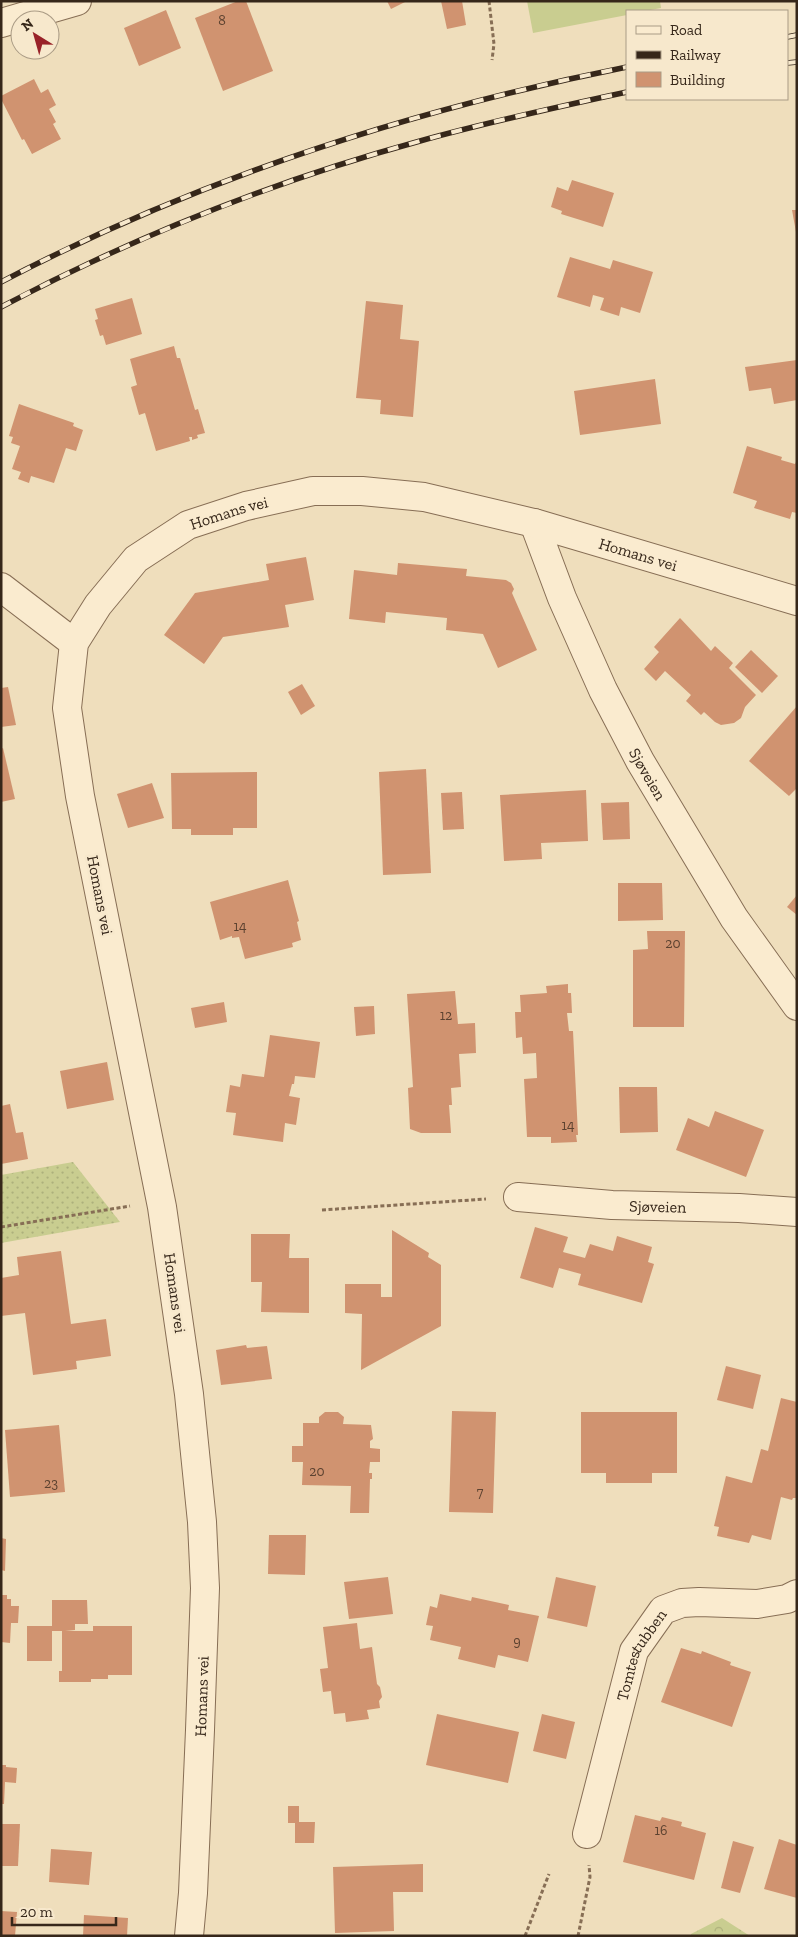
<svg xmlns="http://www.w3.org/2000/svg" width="798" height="1937" font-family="'Zilla Slab',serif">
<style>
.grass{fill:url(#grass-dots)}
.forest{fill:url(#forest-crowns)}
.park{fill:#c9cd90}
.building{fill:#d09370}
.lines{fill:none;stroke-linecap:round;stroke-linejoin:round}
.minor-casing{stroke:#876e55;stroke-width:30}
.path{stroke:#876e55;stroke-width:3;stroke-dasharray:4 2.5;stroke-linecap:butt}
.minor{stroke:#faebcf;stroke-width:28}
.rail-casing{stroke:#36271a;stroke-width:5.5}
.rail{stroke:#f7e8cc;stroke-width:4;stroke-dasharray:11;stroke-linecap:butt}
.labels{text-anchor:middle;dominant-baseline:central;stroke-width:5;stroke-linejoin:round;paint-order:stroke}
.number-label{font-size:14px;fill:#5c4230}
.street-label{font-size:16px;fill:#36271a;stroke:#f7e8cc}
</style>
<defs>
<pattern id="grass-dots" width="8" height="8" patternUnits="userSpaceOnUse" patternTransform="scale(1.25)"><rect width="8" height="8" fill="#c9cd90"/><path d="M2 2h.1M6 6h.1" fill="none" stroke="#adb07c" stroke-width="1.8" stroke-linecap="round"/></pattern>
<pattern id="forest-crowns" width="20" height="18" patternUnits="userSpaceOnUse" patternTransform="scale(1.25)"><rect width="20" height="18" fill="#c9cd90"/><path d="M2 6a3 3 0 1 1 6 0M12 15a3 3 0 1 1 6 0" fill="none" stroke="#adb07c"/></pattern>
</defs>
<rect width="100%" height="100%" fill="#efdebc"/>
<polygon class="grass" points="73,1162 120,1222 1,1243 1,1175"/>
<polygon class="forest" points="722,1918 750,1936 691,1936 691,1934"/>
<polygon class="park" points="527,1 660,1 661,8 645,11 627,11 627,15 533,33"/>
<g class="building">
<polygon points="238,1 246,1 273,71 223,91 195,18"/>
<polygon points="387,1 407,1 391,9"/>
<polygon points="441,1 462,1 466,25 447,29"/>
<polygon points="166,10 181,48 139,66 124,28"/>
<polygon points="34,79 41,93 48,89 56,105 49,109 56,122 53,124 61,139 32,154 24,139 22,140 1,99 1,96"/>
<polygon points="572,180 614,193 603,227 561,214 562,211 551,207 557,187 568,191"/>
<polygon points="792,210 797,210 797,232 796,232"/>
<polygon points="570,257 610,269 613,260 653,272 640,313 621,307 619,316 600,310 604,298 593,295 590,307 557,297"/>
<polygon points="132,298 142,334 106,345 103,335 100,336 95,320 98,319 95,309"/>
<polygon points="366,301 403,305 400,339 419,341 413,417 380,414 381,400 356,398"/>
<polygon points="174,346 177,358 180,358 195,410 198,409 205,433 197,435 198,438 192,440 192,437 189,437 190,441 156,451 145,413 139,415 131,387 137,385 130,359"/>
<polygon points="797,360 797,400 774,404 771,388 749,391 745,367"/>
<polygon points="655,379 661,424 580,435 574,391"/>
<polygon points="19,404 74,423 73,426 83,430 76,451 66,448 54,483 31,476 29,483 18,479 21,472 12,469 20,446 11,443 13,437 9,436"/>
<polygon points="747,446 782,457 781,460 795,464 797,460 797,513 792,512 790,519 754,508 757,501 733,493"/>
<polygon points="306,557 314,600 285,605 289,627 223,637 204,664 164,635 195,593 269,580 266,564"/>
<polygon points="398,563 467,569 466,576 506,580 511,583 514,589 512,593 537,650 498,668 483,634 446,630 447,618 386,612 385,623 349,619 354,570 397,575"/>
<polygon points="680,618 711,651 715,646 733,663 729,668 756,695 745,707 741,718 734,723 721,725 715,722 704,712 701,715 686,701 691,695 665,671 656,681 644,669 659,652 654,647"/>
<polygon points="751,650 778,676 762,693 735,667"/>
<polygon points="302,684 315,706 301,715 288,692"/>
<polygon points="8,687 16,725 1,727 1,688"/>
<polygon points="797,706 797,788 789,796 749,761"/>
<polygon points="3,748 15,799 1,802 1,749"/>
<polygon points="426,769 431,873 383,875 379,772"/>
<polygon points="257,772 257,828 233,828 233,835 191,835 191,829 172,829 171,773"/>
<polygon points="152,783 164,818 128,828 117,794"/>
<polygon points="586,790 588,841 541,843 542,859 504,861 500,795"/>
<polygon points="462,792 464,829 443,830 441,793"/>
<polygon points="629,802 630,839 603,840 601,803"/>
<polygon points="288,880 299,921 297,922 301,940 292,943 293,947 245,959 239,937 232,938 232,936 220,940 210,902"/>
<polygon points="618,883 662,883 663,920 618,921"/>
<polygon points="797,895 797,915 787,907"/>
<polygon points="647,931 685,931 684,1027 633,1027 633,950 648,949"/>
<polygon points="568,984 568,993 571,993 572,1013 567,1013 569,1031 573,1031 578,1135 576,1135 577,1142 551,1143 551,1137 527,1137 524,1079 537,1078 536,1053 523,1054 522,1037 516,1038 515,1012 521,1012 520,995 547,993 546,986"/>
<polygon points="455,991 458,1024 475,1023 476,1053 459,1054 461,1087 451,1088 452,1105 449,1105 451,1133 421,1133 410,1129 408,1088 413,1087 407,994"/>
<polygon points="224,1002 227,1022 195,1028 191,1008"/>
<polygon points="374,1006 375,1034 356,1036 354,1007"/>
<polygon points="270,1035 320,1042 315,1078 295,1076 294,1084 292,1084 289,1096 300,1098 296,1125 285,1123 283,1142 233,1135 236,1113 226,1112 230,1085 240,1087 242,1074 264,1077"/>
<polygon points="107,1062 114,1100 67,1109 60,1071"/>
<polygon points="619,1087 657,1087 658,1132 620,1133"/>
<polygon points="10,1104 16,1133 23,1132 28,1159 1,1164 1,1106"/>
<polygon points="715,1111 764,1130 746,1177 676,1150 688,1118 709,1127"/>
<polygon points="535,1227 568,1237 563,1252 585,1258 590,1244 613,1251 617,1236 652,1247 648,1262 654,1264 642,1303 578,1285 581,1274 559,1268 553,1288 520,1278"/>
<polygon points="392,1230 429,1253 428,1257 441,1265 441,1326 361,1370 362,1314 345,1313 345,1284 381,1284 381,1297 392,1297"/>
<polygon points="251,1234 290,1234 289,1258 309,1258 309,1313 261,1312 262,1282 251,1282"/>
<polygon points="61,1251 71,1324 106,1319 111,1356 76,1361 77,1369 33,1375 25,1313 1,1316 1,1278 19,1275 17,1257"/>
<polygon points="246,1345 247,1348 267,1346 272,1379 221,1385 216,1350"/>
<polygon points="726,1366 761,1375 753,1409 717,1400"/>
<polygon points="781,1398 797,1402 797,1498 793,1498 792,1500 781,1497 771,1540 752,1535 749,1543 717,1536 719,1527 714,1526 726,1476 752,1483 761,1449 768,1451"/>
<polygon points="452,1411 496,1412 493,1513 449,1512"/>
<polygon points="325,1412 338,1412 344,1417 343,1424 371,1425 373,1439 370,1441 370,1448 380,1449 380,1462 370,1462 369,1473 372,1473 372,1479 370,1479 369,1513 350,1513 351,1486 302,1485 303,1462 292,1462 292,1446 303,1446 303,1423 319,1423 319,1417"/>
<polygon points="581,1412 677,1412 677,1473 652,1473 652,1483 606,1483 606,1473 581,1473"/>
<polygon points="59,1425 65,1492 10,1497 5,1430"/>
<polygon points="269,1535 306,1535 305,1575 268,1574"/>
<polygon points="1,1538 6,1539 5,1571 1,1570"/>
<polygon points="388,1577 393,1614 349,1619 344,1582"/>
<polygon points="556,1577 596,1586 587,1627 547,1618"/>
<polygon points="440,1594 471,1601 472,1597 509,1605 508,1610 539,1616 528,1662 498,1655 495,1668 458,1659 461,1647 430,1640 433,1626 426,1625 430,1606 437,1608"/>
<polygon points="1,1595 7,1595 7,1599 11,1599 11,1606 19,1606 18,1623 11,1623 10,1643 1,1642"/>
<polygon points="52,1600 87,1600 88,1624 75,1624 75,1630 65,1631 93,1631 93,1626 132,1626 132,1675 108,1675 108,1679 91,1679 91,1682 59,1682 59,1671 62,1671 62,1631 52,1631 52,1661 27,1661 27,1626 52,1626"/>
<polygon points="357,1623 360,1649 372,1647 377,1684 380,1687 382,1697 379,1701 380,1708 367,1710 369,1719 346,1722 345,1713 334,1714 331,1691 323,1692 320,1669 328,1668 323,1627"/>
<polygon points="681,1648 701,1654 702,1651 731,1662 730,1665 751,1672 732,1727 661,1702"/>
<polygon points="437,1714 519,1732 508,1783 426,1765"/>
<polygon points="542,1714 575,1722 566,1759 533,1751"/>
<polygon points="1,1765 6,1765 6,1767 17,1768 16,1783 5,1782 4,1804 1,1804"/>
<polygon points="288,1806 299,1806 299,1822 315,1822 314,1843 295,1843 295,1823 288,1823"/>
<polygon points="635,1815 660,1821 662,1817 682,1822 681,1826 706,1833 694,1880 623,1862"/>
<polygon points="1,1824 20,1824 18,1866 1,1866"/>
<polygon points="779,1839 797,1845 797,1898 764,1889"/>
<polygon points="733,1841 754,1847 740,1893 721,1888"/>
<polygon points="51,1849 92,1852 89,1885 49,1882"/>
<polygon points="423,1864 423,1892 393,1892 394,1931 335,1933 333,1867"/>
<polygon points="1,1911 17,1912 15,1936 1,1936"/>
<polygon points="84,1915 128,1918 127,1936 83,1936"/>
</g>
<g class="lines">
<defs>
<g id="minor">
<polyline points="1,23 77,1"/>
<path id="s1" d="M534 523 562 598 603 690 640 761 734 918 797 1006"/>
<polyline points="1,587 74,643"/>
<path id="s2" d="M518 1197 612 1205 739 1208 797 1212"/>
<path id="s3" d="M587 1834 634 1651 663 1610 682 1603 699 1602 757 1604 787 1599 797 1594"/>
<path id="s4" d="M189 1936 193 1893 200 1730 205 1588 202 1522 189 1394 162 1207 80 796 67 708 74 643 98 605 136 559 188 525 246 506 313 491H362L424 497 534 523 797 601"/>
</g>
</defs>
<use href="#minor" class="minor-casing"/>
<g class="path">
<polyline points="489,1 494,44 492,60"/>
<polyline points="322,1210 486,1199"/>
<polyline points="1,1227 130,1206"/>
<polyline points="525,1936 549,1874"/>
<polyline points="578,1936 590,1877 589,1865"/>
</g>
<use href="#minor" class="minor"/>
<defs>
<g id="rail">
<polyline points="787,37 797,35"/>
<polyline points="787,63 797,62"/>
<path d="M1 282C198 179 410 110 627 67"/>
<path d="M1 307C132 238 277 180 420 141 488 122 557 107 627 92"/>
</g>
</defs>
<use href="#rail" class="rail-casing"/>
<use href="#rail" class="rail"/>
</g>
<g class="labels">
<g class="number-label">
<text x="222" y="20">8</text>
<text x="240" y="926">14</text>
<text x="673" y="943">20</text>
<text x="446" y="1015">12</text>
<text x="568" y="1125">14</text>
<text x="317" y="1471">20</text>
<text x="51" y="1483">23</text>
<text x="480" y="1492">7</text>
<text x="517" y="1641">9</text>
<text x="661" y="1830">16</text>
</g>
<g class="street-label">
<text stroke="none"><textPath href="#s4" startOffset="1515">Homans vei</textPath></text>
<text stroke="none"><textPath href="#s4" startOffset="1935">Homans vei</textPath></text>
<text stroke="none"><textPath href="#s1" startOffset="276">Sjøveien</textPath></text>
<text transform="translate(100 895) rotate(79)">Homans vei</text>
<text stroke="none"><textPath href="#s2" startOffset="140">Sjøveien</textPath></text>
<text transform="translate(175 1293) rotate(82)">Homans vei</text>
<text stroke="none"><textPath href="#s3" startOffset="188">Tomtestubben</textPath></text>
<text stroke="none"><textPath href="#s4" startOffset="240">Homans vei</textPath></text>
</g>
</g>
<rect width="798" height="1937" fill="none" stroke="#36271a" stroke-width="5"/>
<rect x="626" y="10" width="162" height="90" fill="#f7e8cc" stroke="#aa9b85"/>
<rect x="636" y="26" width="25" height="8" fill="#faebcf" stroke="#aa9b85"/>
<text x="670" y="35" font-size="15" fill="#36271a">Road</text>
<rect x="636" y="51" width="25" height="8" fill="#36271a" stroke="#aa9b85"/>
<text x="670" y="60" font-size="15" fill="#36271a">Railway</text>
<rect x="636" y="72" width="25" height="15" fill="#d09370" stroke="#aa9b85"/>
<text x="670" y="85" font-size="15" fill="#36271a">Building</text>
<g transform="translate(35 35) rotate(323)"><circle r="24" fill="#f7e8cc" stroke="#aa9b85"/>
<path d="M0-4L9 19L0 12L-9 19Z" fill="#992228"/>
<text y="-8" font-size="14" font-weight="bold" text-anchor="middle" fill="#36271a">N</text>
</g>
<path d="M12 1917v8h104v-8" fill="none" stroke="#36271a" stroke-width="2.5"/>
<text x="20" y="1917" font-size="15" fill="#36271a" stroke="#f7e8cc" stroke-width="4" paint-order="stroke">20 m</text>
</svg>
